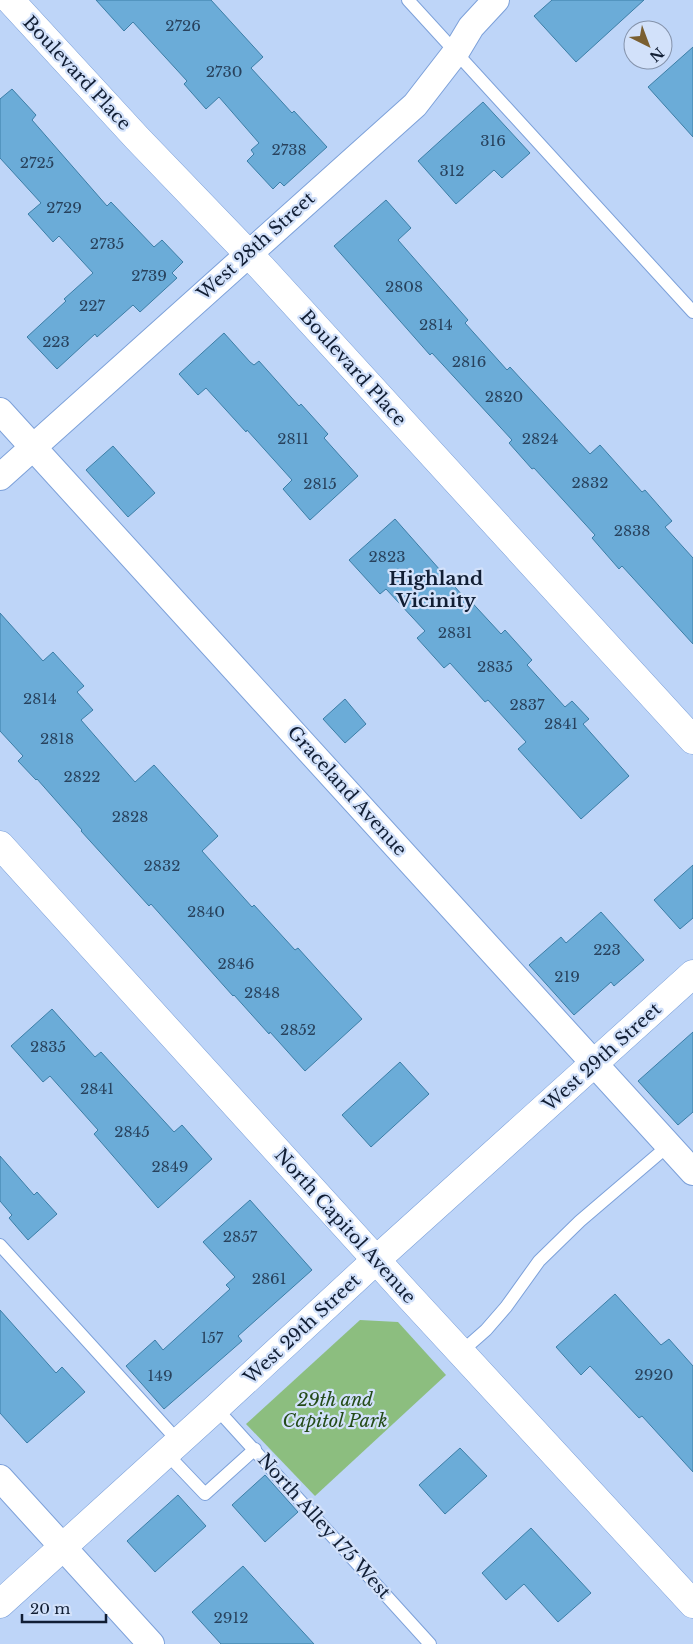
<svg xmlns="http://www.w3.org/2000/svg" width="693" height="1644" font-family="'Libre Baskerville',serif">
<style>
.green{fill:#8cbe7f}
.building{fill:#6bacd8;stroke:#3c7ea7}
.lines{fill:none;stroke-linecap:round;stroke-linejoin:round}
.service-casing{stroke:#7ca0d9;stroke-width:14}
.minor-casing{stroke:#7ca0d9;stroke-width:28}
.tertiary-casing{stroke:#7ca0d9;stroke-width:29}
.secondary-casing{stroke:#7ca0d9;stroke-width:29}
.service{stroke:#fff;stroke-width:12}
.minor{stroke:#fff;stroke-width:26}
.tertiary{stroke:#fff;stroke-width:28}
.secondary{stroke:#fff;stroke-width:28}
.labels{text-anchor:middle;dominant-baseline:central;stroke-width:4.5;stroke-linejoin:round;paint-order:stroke}
.number-label{font-size:15px;fill:#28425d}
.street-label{font-size:18px;fill:#111e34;stroke:#d2e1fa}
.park-label{font-size:18px;font-style:italic;fill:#244b18;stroke:#d2e1fa}
.neighbourhood-label{font-size:19px;font-weight:bold;fill:#111e34;stroke:#d2e1fa}
</style>
<rect width="100%" height="100%" fill="#bed5f8"/>
<polygon class="green" points="360,1320 398,1322 446,1375 315,1496 246,1424"/>
<g class="building">
<polygon points="96,0 211,0 263,57 251,68 292,113 294,111 327,147 284,186 280,182 273,189 247,161 254,154 251,150 259,143 219,97 206,109 184,84 187,81 133,22 124,31"/>
<polygon points="552,0 644,0 576,62 534,16"/>
<polygon points="693,47 693,137 648,87"/>
<polygon points="12,89 36,115 32,120 107,206 111,202 154,247 162,240 183,262 172,273 177,278 140,312 133,305 97,337 95,334 57,369 27,337 66,301 64,299 93,273 59,236 53,242 28,214 41,203 0,158 0,99"/>
<polygon points="483,102 530,153 502,178 494,170 456,204 418,161"/>
<polygon points="386,200 411,228 398,240 468,320 465,323 507,370 510,367 590,454 600,445 642,492 645,490 672,521 665,527 693,558 693,644 622,566 619,569 592,538 595,535 534,468 532,469 509,443 512,440 432,353 430,355 334,246"/>
<polygon points="224,333 250,362 254,365 259,361 299,406 301,404 328,434 324,438 358,476 310,520 283,489 292,480 247,430 246,432 206,388 198,395 179,374"/>
<polygon points="113,446 155,493 128,517 86,470"/>
<polygon points="395,519 463,596 465,595 501,634 505,630 532,660 527,665 565,707 572,701 589,719 583,724 629,776 581,819 518,749 526,742 488,700 485,702 450,663 444,668 417,638 425,631 386,589 380,594 349,560"/>
<polygon points="0,613 43,661 53,652 84,686 77,692 93,710 81,720 135,782 154,765 218,836 202,851 252,907 254,905 295,950 298,948 362,1019 305,1071 270,1032 269,1034 234,995 233,996 151,904 149,906 81,831 82,830 37,779 36,780 18,761 23,756 0,731"/>
<polygon points="345,699 366,724 345,743 323,719"/>
<polygon points="693,865 693,918 680,929 654,900"/>
<polygon points="601,912 644,960 614,986 611,982 574,1015 529,965 561,937 566,943"/>
<polygon points="52,1009 95,1057 101,1052 174,1132 182,1125 212,1159 158,1208 94,1134 98,1130 50,1076 43,1082 11,1046"/>
<polygon points="693,1032 693,1112 678,1125 638,1081"/>
<polygon points="400,1062 429,1094 371,1147 342,1115"/>
<polygon points="0,1156 34,1195 37,1192 57,1214 28,1240 9,1218 12,1215 0,1201"/>
<polygon points="250,1200 312,1270 238,1336 242,1341 164,1409 126,1366 155,1340 163,1350 230,1289 226,1285 235,1277 203,1242"/>
<polygon points="615,1294 661,1345 669,1339 693,1366 693,1472 642,1416 639,1418 590,1366 581,1375 556,1347"/>
<polygon points="0,1310 56,1373 62,1367 85,1392 27,1443 0,1413"/>
<polygon points="460,1448 487,1476 445,1514 419,1485"/>
<polygon points="265,1475 298,1512 265,1542 232,1505"/>
<polygon points="178,1495 206,1526 155,1572 127,1541"/>
<polygon points="531,1528 591,1593 558,1622 524,1584 506,1600 482,1573"/>
<polygon points="243,1566 280,1607 314,1644 221,1644 192,1612"/>
</g>
<g class="lines">
<defs>
<g id="service">
<polyline points="408,0 693,312"/>
<polyline points="0,1245 179,1442"/>
<polyline points="461,1352 486,1330 506,1307 539,1261 580,1221 669,1145"/>
<polyline points="216,1408 430,1644"/>
<polyline points="166,1453 205,1494 255,1449"/>
</g>
<g id="minor">
<polyline points="0,411 693,1172"/>
<polyline points="0,477 415,105 456,52 471,27 496,0"/>
<polyline points="0,1478 151,1644"/>
</g>
<polyline id="tertiary" points="10,0 137,138 262,268 693,740"/>
<g id="secondary">
<polyline points="0,845 407,1294 693,1604"/>
<polyline points="0,1604 216,1408 376,1260 693,974"/>
</g>
</defs>
<use href="#service" class="service-casing"/>
<use href="#minor" class="minor-casing"/>
<use href="#tertiary" class="tertiary-casing"/>
<use href="#secondary" class="secondary-casing"/>
<use href="#service" class="service"/>
<use href="#minor" class="minor"/>
<use href="#tertiary" class="tertiary"/>
<use href="#secondary" class="secondary"/>
</g>
<g class="labels">
<g class="number-label">
<text x="183" y="25">2726</text>
<text x="224" y="71">2730</text>
<text x="493" y="140">316</text>
<text x="289" y="149">2738</text>
<text x="37" y="162">2725</text>
<text x="452" y="170">312</text>
<text x="64" y="207">2729</text>
<text x="107" y="243">2735</text>
<text x="149" y="275">2739</text>
<text x="404" y="286">2808</text>
<text x="92" y="305">227</text>
<text x="436" y="324">2814</text>
<text x="56" y="341">223</text>
<text x="469" y="361">2816</text>
<text x="504" y="396">2820</text>
<text x="293" y="438">2811</text>
<text x="540" y="438">2824</text>
<text x="590" y="482">2832</text>
<text x="320" y="483">2815</text>
<text x="632" y="530">2838</text>
<text x="387" y="556">2823</text>
<text x="455" y="632">2831</text>
<text x="495" y="666">2835</text>
<text x="40" y="698">2814</text>
<text x="527" y="704">2837</text>
<text x="561" y="723">2841</text>
<text x="57" y="738">2818</text>
<text x="82" y="776">2822</text>
<text x="130" y="816">2828</text>
<text x="162" y="865">2832</text>
<text x="206" y="911">2840</text>
<text x="607" y="949">223</text>
<text x="236" y="963">2846</text>
<text x="567" y="976">219</text>
<text x="262" y="992">2848</text>
<text x="298" y="1029">2852</text>
<text x="48" y="1046">2835</text>
<text x="97" y="1088">2841</text>
<text x="132" y="1131">2845</text>
<text x="170" y="1166">2849</text>
<text x="240" y="1236">2857</text>
<text x="269" y="1278">2861</text>
<text x="212" y="1337">157</text>
<text x="654" y="1374">2920</text>
<text x="160" y="1375">149</text>
<text x="231" y="1617">2912</text>
</g>
<g class="street-label">
<text transform="translate(77 73) rotate(47)">Boulevard Place</text>
<text transform="translate(256 246) rotate(-42)">West 28th Street</text>
<text transform="translate(353 368) rotate(48)">Boulevard Place</text>
<text transform="translate(347 791) rotate(48)">Graceland Avenue</text>
<text transform="translate(602 1057) rotate(-42)">West 29th Street</text>
<text transform="translate(345 1226) rotate(48)">North Capitol Avenue</text>
<text transform="translate(302 1329) rotate(-43)">West 29th Street</text>
<text transform="translate(324 1526) rotate(48)">North Alley 175 West</text>
</g>
<g class="park-label">
<text x="335" y="1400">29th and<tspan x="335" dy="21">Capitol Park</tspan></text>
</g>
<g class="neighbourhood-label">
<text x="436" y="578">Highland<tspan x="436" dy="22">Vicinity</tspan></text>
</g>
</g>
<g transform="translate(648 45) rotate(138)"><circle r="24" fill="#d2e1fa" stroke="#8593ab"/>
<path d="M0-4L9 19L0 12L-9 19Z" fill="#7a5f31"/>
<text y="-8" font-size="14" font-weight="bold" text-anchor="middle" fill="#111e34">N</text>
</g>
<path d="M22 1614v8h84v-8" fill="none" stroke="#111e34" stroke-width="2.5"/>
<text x="30" y="1614" font-size="15" fill="#111e34" stroke="#d2e1fa" stroke-width="4" paint-order="stroke">20 m</text>
</svg>
